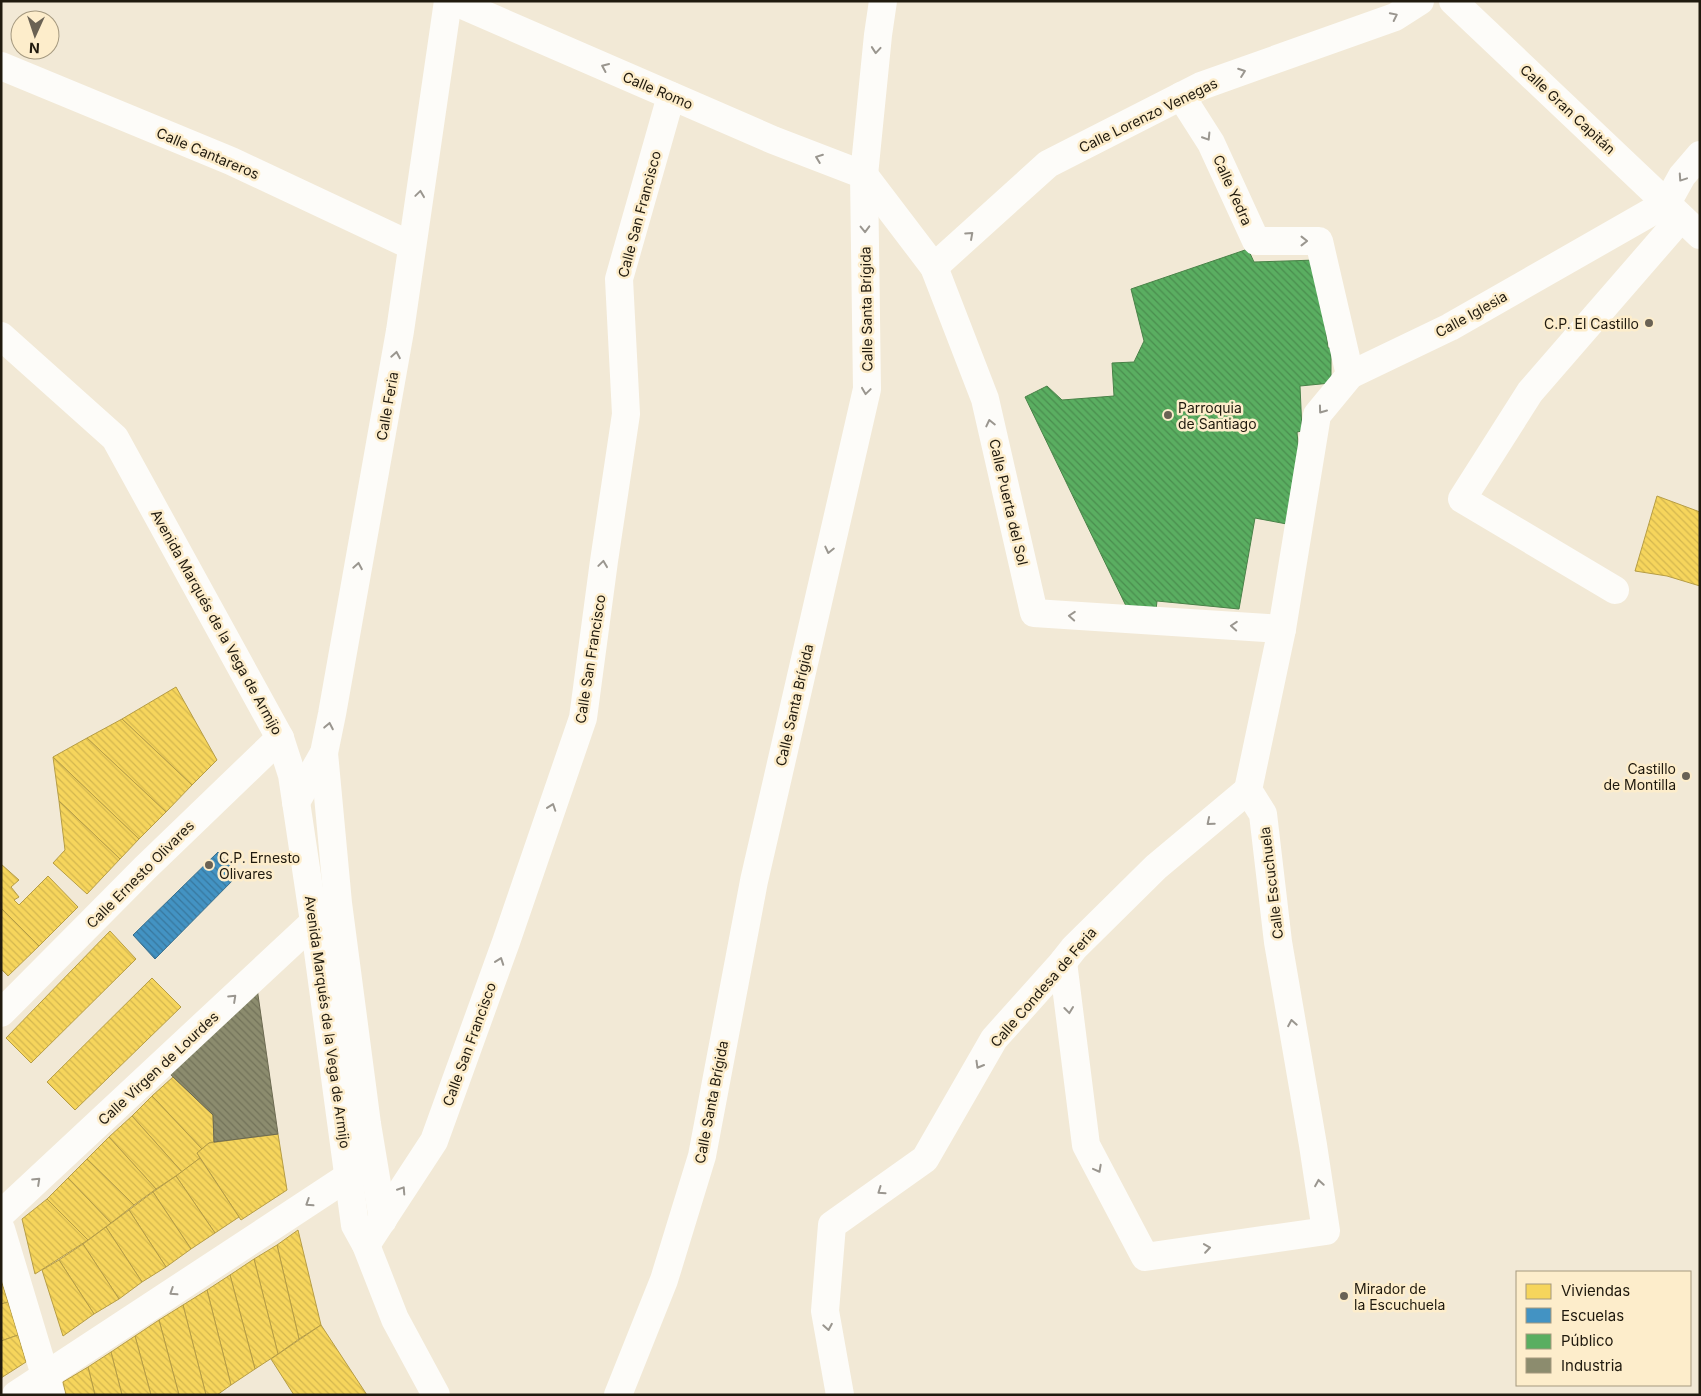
<svg xmlns="http://www.w3.org/2000/svg" width="1701" height="1396" font-family="Inter,sans-serif">
<style>
.homes{fill:url(#homes-back-hatch);stroke:#b69d45}
.schools{fill:url(#schools-back-hatch);stroke:#386f8d}
.public{fill:url(#public-back-hatch);stroke:#498248}
.industry{fill:url(#industry-back-hatch);stroke:#6c6a51}
.lines{fill:none;stroke-linecap:round;stroke-linejoin:round}
.street{stroke:#fdfcf9;stroke-width:28}
.secondary{stroke:#fdfcf9;stroke-width:28}
.oneway{stroke:#9a968f}
.poi-dot{fill:#6a6254;stroke:#fdedcb;stroke-width:2}
.labels{text-anchor:middle;dominant-baseline:central;stroke-width:5;stroke-linejoin:round;paint-order:stroke}
.street-label{font-size:14px;fill:#201a0e;stroke:#fdedcb}
.poi-label{font-size:14px;fill:#201a0e;stroke:#fdedcb;text-anchor:start}
</style>
<defs>
<pattern id="homes-back-hatch" width="6" height="6" patternUnits="userSpaceOnUse" patternTransform="scale(1.25)"><rect width="6" height="6" fill="#f6d55c"/><path d="M-1 5l2 2M0 0l6 6M5-1l2 2" fill="none" stroke="#d3b64f"/></pattern>
<pattern id="schools-back-hatch" width="6" height="6" patternUnits="userSpaceOnUse" patternTransform="scale(1.25)"><rect width="6" height="6" fill="#4393c3"/><path d="M-1 5l2 2M0 0l6 6M5-1l2 2" fill="none" stroke="#38779d"/></pattern>
<pattern id="public-back-hatch" width="6" height="6" patternUnits="userSpaceOnUse" patternTransform="scale(1.25)"><rect width="6" height="6" fill="#5aae61"/><path d="M-1 5l2 2M0 0l6 6M5-1l2 2" fill="none" stroke="#4a8d4e"/></pattern>
<pattern id="industry-back-hatch" width="6" height="6" patternUnits="userSpaceOnUse" patternTransform="scale(1.25)"><rect width="6" height="6" fill="#8c8c6e"/><path d="M-1 5l2 2M0 0l6 6M5-1l2 2" fill="none" stroke="#727259"/></pattern>
</defs>
<rect width="100%" height="100%" fill="#f2e9d6"/>
<g class="homes">
<polygon points="1657,496 1700,512 1700,586 1667,576 1635,571"/>
<polygon points="176,687 217,760 192,785 122,719"/>
<polygon points="122,719 192,785 166,812 87,738"/>
<polygon points="87,738 166,812 139,839 53,757"/>
<polygon points="53,757 139,839 120,859 59,801"/>
<polygon points="59,801 120,859 87,894 53,863 65,850"/>
<polygon points="1,864 19,880 11,887 19,897 14,900 19,905 48,876 78,907 39,946 1,908"/>
<polygon points="1,908 39,946 8,976 1,969"/>
<polygon points="110,931 136,959 31,1063 6,1038"/>
<polygon points="152,978 181,1007 75,1110 47,1082"/>
<polygon points="173,1077 213,1115 214,1142 209,1143 202,1149 152,1096"/>
<polygon points="152,1096 202,1149 197,1153 200,1158 182,1172 132,1116"/>
<polygon points="132,1116 182,1172 156,1189 109,1137"/>
<polygon points="278,1134 287,1190 241,1220 197,1153 209,1143"/>
<polygon points="109,1137 156,1189 134,1205 87,1159"/>
<polygon points="200,1158 239,1217 215,1233 176,1176"/>
<polygon points="87,1159 134,1205 111,1223 68,1178"/>
<polygon points="176,1176 215,1233 191,1249 153,1192"/>
<polygon points="68,1178 111,1223 88,1240 47,1199"/>
<polygon points="153,1192 191,1249 166,1267 129,1210"/>
<polygon points="47,1199 88,1240 35,1274 22,1219"/>
<polygon points="129,1210 166,1267 142,1282 106,1227"/>
<polygon points="106,1227 142,1282 119,1299 83,1244"/>
<polygon points="298,1230 321,1325 299,1339 277,1245"/>
<polygon points="83,1244 119,1299 94,1314 59,1260"/>
<polygon points="277,1245 299,1339 278,1354 254,1259"/>
<polygon points="254,1259 278,1354 255,1369 230,1275"/>
<polygon points="59,1260 94,1314 63,1336 42,1270"/>
<polygon points="230,1275 255,1369 231,1385 207,1290"/>
<polygon points="1,1280 8,1302 1,1304"/>
<polygon points="207,1290 231,1385 217,1395 206,1395 183,1305"/>
<polygon points="8,1302 18,1335 1,1341 1,1304"/>
<polygon points="183,1305 206,1395 179,1395 159,1320"/>
<polygon points="159,1320 179,1395 151,1395 135,1336"/>
<polygon points="321,1325 367,1395 294,1395 271,1359"/>
<polygon points="18,1335 26,1362 1,1378 1,1341"/>
<polygon points="135,1336 151,1395 122,1395 111,1352"/>
<polygon points="111,1352 122,1395 95,1395 88,1367"/>
<polygon points="88,1367 95,1395 66,1395 63,1382"/>
</g>
<polygon class="schools" points="218,852 238,875 155,959 133,935"/>
<polygon class="public" points="1248,249 1254,262 1317,260 1328,348 1331,348 1331,383 1300,386 1302,431 1297,432 1301,478 1292,525 1255,518 1239,609 1157,601 1156,610 1127,608 1025,397 1047,386 1062,400 1114,396 1112,363 1134,362 1144,341 1131,289"/>
<polygon class="industry" points="257,988 278,1134 214,1142 213,1115 169,1073"/>
<g class="lines">
<g class="street">
<polyline points="453,1 773,140 864,175 934,267 985,399 1034,613 1282,629"/>
<polyline points="1453,1 1700,235"/>
<polyline points="1,66 231,161 412,246"/>
<polyline points="1181,96 1211,143 1256,241 1319,241 1350,375"/>
<polyline points="934,267 1048,164 1201,86 1395,17 1420,1"/>
<polyline points="1615,590 1462,499 1530,392 1681,218"/>
<polyline points="324,753 338,903 367,1124 383,1220"/>
<polyline points="1063,962 1086,1145 1145,1257 1326,1231 1313,1145 1278,942 1263,814 1248,790 1282,629 1317,415 1350,375 1450,327 1667,203 1682,176 1700,155"/>
<polyline points="1,1013 145,868 280,738"/>
<polyline points="1,1214 314,922"/>
<polyline points="1,1229 51,1395"/>
<polyline points="366,1245 434,1141 506,942 583,718 604,561 626,414 619,279 671,96"/>
<polyline points="16,1395 349,1176"/>
<polyline points="840,1395 825,1311 832,1225 925,1159 994,1039 1063,962 1074,948 1156,867 1248,790"/>
</g>
<g class="secondary">
<polyline points="1,336 115,438 280,738 292,775 314,922 355,1225 366,1245 395,1319 436,1395"/>
<polyline points="296,802 324,753 332,714 400,331 448,1"/>
<polyline points="618,1395 664,1280 702,1156 754,881 867,389 864,175 878,35 883,1"/>
</g>
</g>
<defs><path id="oneway-chevron" d="M-2-3.5L2.5 0L-2 3.5" fill="none" stroke-width="1.6" stroke-linecap="round" stroke-linejoin="round" transform="scale(1.25)"/></defs>
<g class="oneway">
<use href="#oneway-chevron" transform="translate(1394 16) rotate(-26)"/>
<use href="#oneway-chevron" transform="translate(876 50) rotate(95)"/>
<use href="#oneway-chevron" transform="translate(605 67) rotate(-156)"/>
<use href="#oneway-chevron" transform="translate(1242 72) rotate(-20)"/>
<use href="#oneway-chevron" transform="translate(1207 137) rotate(58)"/>
<use href="#oneway-chevron" transform="translate(819 158) rotate(-159)"/>
<use href="#oneway-chevron" transform="translate(1682 178) rotate(124)"/>
<use href="#oneway-chevron" transform="translate(420 194) rotate(-82)"/>
<use href="#oneway-chevron" transform="translate(865 229) rotate(89)"/>
<use href="#oneway-chevron" transform="translate(970 235) rotate(-42)"/>
<use href="#oneway-chevron" transform="translate(1304 241)"/>
<use href="#oneway-chevron" transform="translate(396 355) rotate(-80)"/>
<use href="#oneway-chevron" transform="translate(866 391) rotate(98)"/>
<use href="#oneway-chevron" transform="translate(1322 410) rotate(126)"/>
<use href="#oneway-chevron" transform="translate(990 423) rotate(-103)"/>
<use href="#oneway-chevron" transform="translate(829 550) rotate(103)"/>
<use href="#oneway-chevron" transform="translate(603 564) rotate(-82)"/>
<use href="#oneway-chevron" transform="translate(358 566) rotate(-80)"/>
<use href="#oneway-chevron" transform="translate(1072 616) rotate(-176)"/>
<use href="#oneway-chevron" transform="translate(1234 626) rotate(-176)"/>
<use href="#oneway-chevron" transform="translate(329 726) rotate(-79)"/>
<use href="#oneway-chevron" transform="translate(552 807) rotate(-71)"/>
<use href="#oneway-chevron" transform="translate(1210 822) rotate(140)"/>
<use href="#oneway-chevron" transform="translate(500 961) rotate(-70)"/>
<use href="#oneway-chevron" transform="translate(233 998) rotate(-43)"/>
<use href="#oneway-chevron" transform="translate(1069 1010) rotate(83)"/>
<use href="#oneway-chevron" transform="translate(1292 1023) rotate(-100)"/>
<use href="#oneway-chevron" transform="translate(979 1065) rotate(120)"/>
<use href="#oneway-chevron" transform="translate(1098 1169) rotate(62)"/>
<use href="#oneway-chevron" transform="translate(37 1181) rotate(-43)"/>
<use href="#oneway-chevron" transform="translate(1319 1183) rotate(-99)"/>
<use href="#oneway-chevron" transform="translate(402 1190) rotate(-57)"/>
<use href="#oneway-chevron" transform="translate(881 1191) rotate(145)"/>
<use href="#oneway-chevron" transform="translate(309 1203) rotate(147)"/>
<use href="#oneway-chevron" transform="translate(1207 1248) rotate(-8)"/>
<use href="#oneway-chevron" transform="translate(173 1292) rotate(147)"/>
<use href="#oneway-chevron" transform="translate(828 1327) rotate(80)"/>
</g>
<g class="poi-dot">
<circle cx="1649" cy="323" r="5"/>
<circle cx="1168" cy="415" r="5"/>
<circle cx="1686" cy="776" r="5"/>
<circle cx="209" cy="865" r="5"/>
<circle cx="1344" cy="1296" r="5"/>
</g>
<g class="labels">
<g class="street-label">
<text transform="translate(658 90) rotate(23)">Calle Romo</text>
<text transform="translate(1568 109) rotate(43)">Calle Gran Capitán</text>
<text transform="translate(1148 115) rotate(-26)">Calle Lorenzo Venegas</text>
<text transform="translate(208 153) rotate(23)">Calle Cantareros</text>
<text transform="translate(1233 190) rotate(66)">Calle Yedra</text>
<text transform="translate(639 214) rotate(-75)">Calle San Francisco</text>
<text transform="translate(866 309) rotate(-91)">Calle Santa Brígida</text>
<text transform="translate(1471 314) rotate(-29)">Calle Iglesia</text>
<text transform="translate(387 406) rotate(-80)">Calle Feria</text>
<text transform="translate(1009 502) rotate(77)">Calle Puerta del Sol</text>
<text transform="translate(217 622) rotate(61)">Avenida Marqués de la Vega de Armijo</text>
<text transform="translate(590 659) rotate(-81)">Calle San Francisco</text>
<text transform="translate(794 705) rotate(-77)">Calle Santa Brígida</text>
<text transform="translate(140 874) rotate(-45)">Calle Ernesto Olivares</text>
<text transform="translate(1271 883) rotate(-97)">Calle Escuchuela</text>
<text transform="translate(1043 987) rotate(-49)">Calle Condesa de Feria</text>
<text transform="translate(328 1022) rotate(82)">Avenida Marqués de la Vega de Armijo</text>
<text transform="translate(469 1044) rotate(-70)">Calle San Francisco</text>
<text transform="translate(158 1068) rotate(-43)">Calle Virgen de Lourdes</text>
<text transform="translate(711 1102) rotate(-79)">Calle Santa Brígida</text>
</g>
<g class="poi-label">
<text x="1639" y="323" text-anchor="end">C.P. El Castillo</text>
<text x="1178" y="407">Parroquia<tspan x="1178" dy="16">de Santiago</tspan></text>
<text x="1676" y="768" text-anchor="end">Castillo<tspan x="1676" dy="16">de Montilla</tspan></text>
<text x="219" y="857">C.P. Ernesto<tspan x="219" dy="16">Olivares</tspan></text>
<text x="1354" y="1288">Mirador de<tspan x="1354" dy="16">la Escuchuela</tspan></text>
</g>
</g>
<rect width="1701" height="1396" fill="none" stroke="#201a0e" stroke-width="5"/>
<rect x="1516" y="1271" width="175" height="115" fill="#fdedcb" stroke="#a5997f"/>
<rect x="1526" y="1284" width="25" height="15" fill="#f6d55c" stroke="#a5997f"/>
<text x="1561" y="1296" font-size="15" fill="#201a0e">Viviendas</text>
<rect x="1526" y="1308" width="25" height="15" fill="#4393c3" stroke="#a5997f"/>
<text x="1561" y="1321" font-size="15" fill="#201a0e">Escuelas</text>
<rect x="1526" y="1334" width="25" height="15" fill="#5aae61" stroke="#a5997f"/>
<text x="1561" y="1346" font-size="15" fill="#201a0e">Público</text>
<rect x="1526" y="1358" width="25" height="15" fill="#8c8c6e" stroke="#a5997f"/>
<text x="1561" y="1371" font-size="15" fill="#201a0e">Industria</text>
<g transform="translate(35 35) rotate(183)"><circle r="24" fill="#fdedcb" stroke="#a5997f"/>
<path d="M0-4L9 19L0 12L-9 19Z" fill="#6a6254"/>
<text y="-8" font-size="14" font-weight="bold" text-anchor="middle" fill="#201a0e">N</text>
</g>
</svg>
